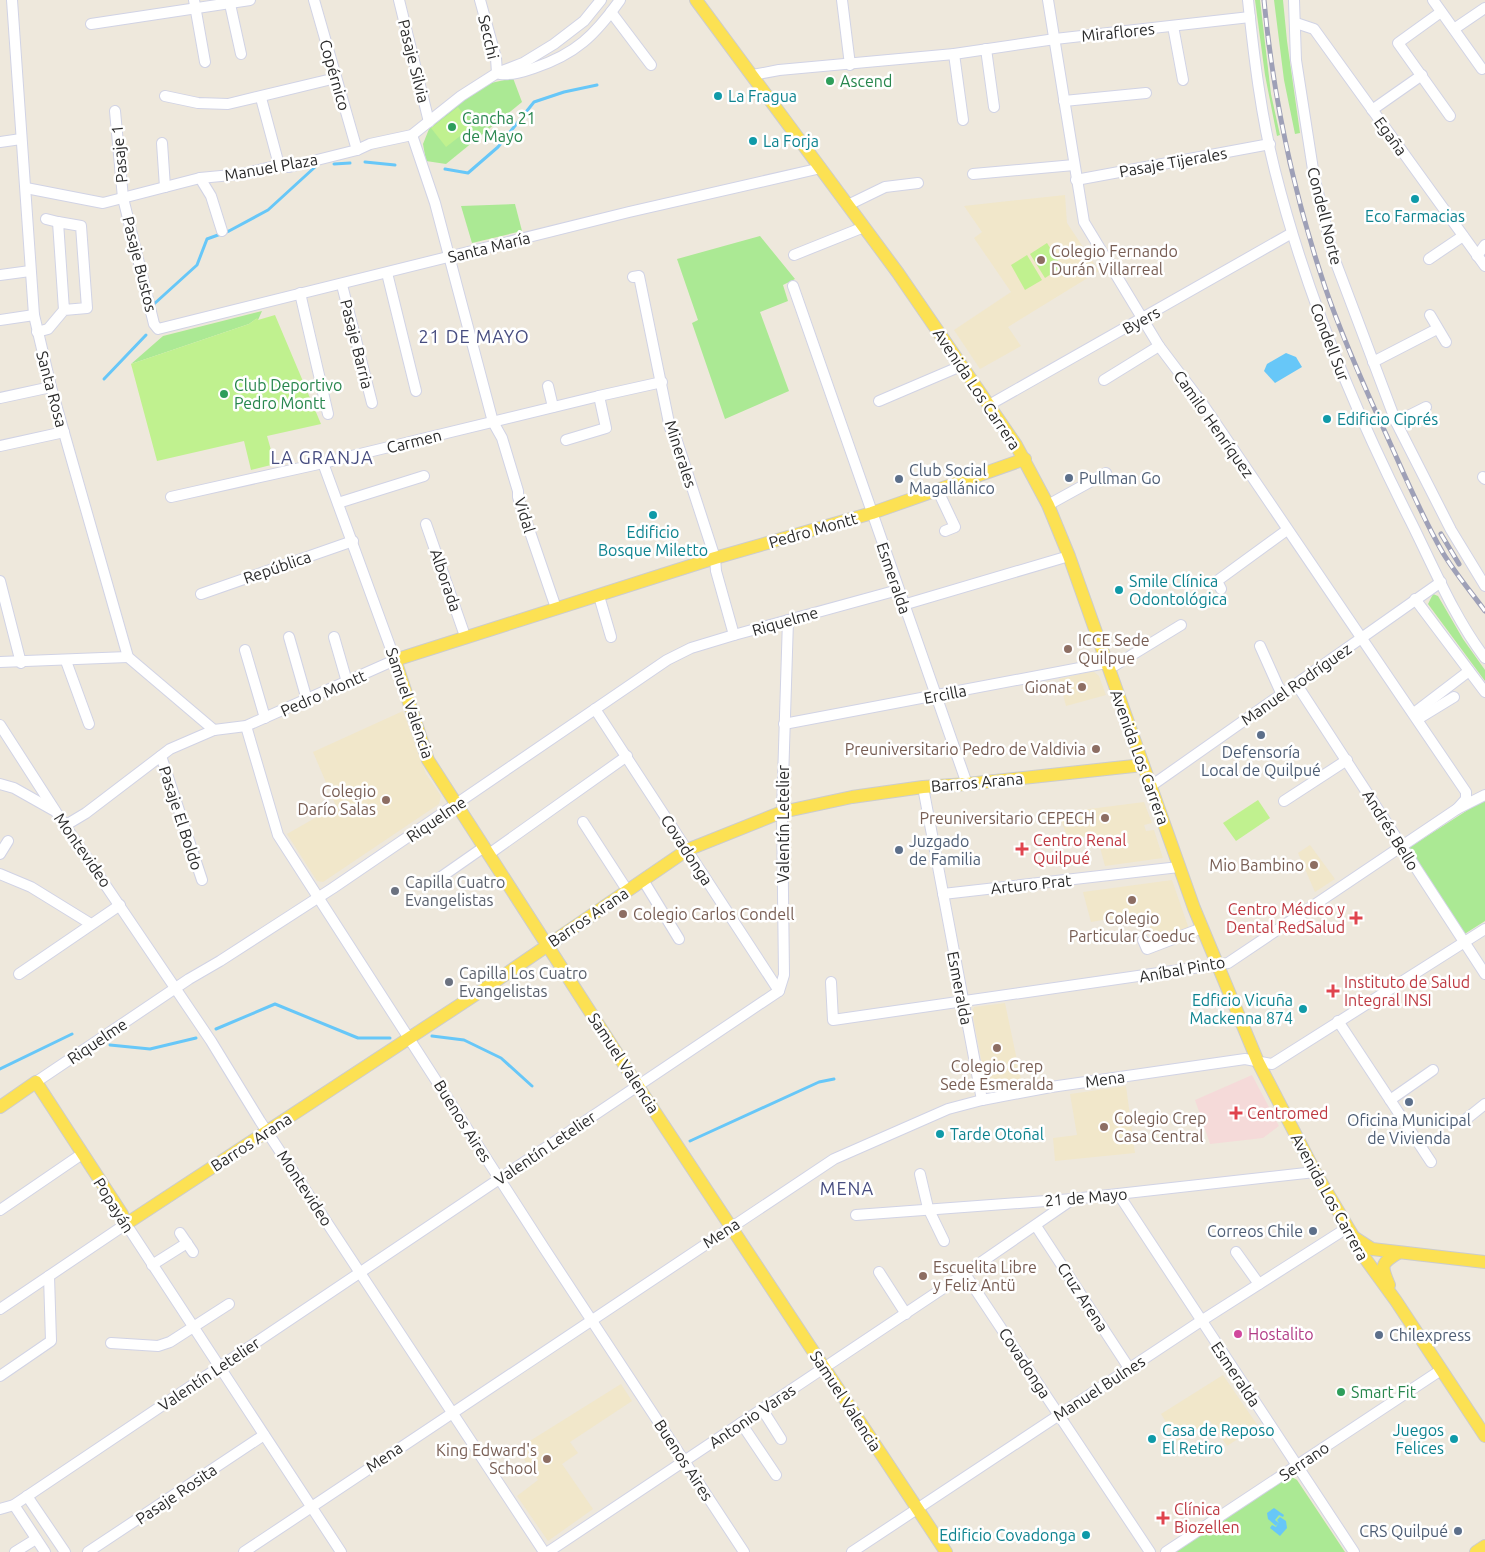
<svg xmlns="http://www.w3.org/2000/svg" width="1485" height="1552" font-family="Ubuntu,sans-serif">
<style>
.education{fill:#f1e7ca}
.medical{fill:#f5dad9}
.green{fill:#abe994}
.pitch{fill:#c0f18f}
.water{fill:#67c7f8}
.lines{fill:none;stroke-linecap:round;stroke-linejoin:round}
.stream{stroke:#67c7f8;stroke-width:3}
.minor-casing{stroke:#d1d3e5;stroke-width:12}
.major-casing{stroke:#ccc;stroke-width:14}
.minor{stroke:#fff;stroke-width:10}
.major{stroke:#fce153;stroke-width:12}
.rail-casing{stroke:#9ea0b7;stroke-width:5}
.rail{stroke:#fff;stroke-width:3;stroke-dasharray:9;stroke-linecap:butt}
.leisure-dot{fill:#2e9e5b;stroke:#fff;stroke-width:2}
.culture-dot{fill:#0f9aa8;stroke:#fff;stroke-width:2}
.education-dot{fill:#8d6e63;stroke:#fff;stroke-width:2}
.service-dot{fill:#5c6f8a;stroke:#fff;stroke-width:2}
.health-dot{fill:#e0444e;stroke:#fff;stroke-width:2}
.worship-dot{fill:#6b7280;stroke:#fff;stroke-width:2}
.hotel-dot{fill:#d1479c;stroke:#fff;stroke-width:2}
.labels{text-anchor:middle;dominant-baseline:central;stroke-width:5;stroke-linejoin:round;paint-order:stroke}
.street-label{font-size:16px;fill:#2b2b2b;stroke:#fff}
.leisure-label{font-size:16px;fill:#27864d;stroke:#fff;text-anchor:start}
.culture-label{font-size:16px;fill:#0d838f;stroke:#fff;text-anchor:start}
.education-label{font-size:16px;fill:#785e54;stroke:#fff;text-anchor:end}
.service-label{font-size:16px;fill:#4e5e75;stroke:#fff;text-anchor:start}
.health-label{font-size:16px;fill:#be3a42;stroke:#fff;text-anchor:start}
.worship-label{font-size:16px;fill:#5b616d;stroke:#fff;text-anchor:start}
.hotel-label{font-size:16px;fill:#b23c85;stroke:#fff;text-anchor:start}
.neighbourhood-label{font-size:18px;letter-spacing:1px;fill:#474d80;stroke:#fff}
</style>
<rect width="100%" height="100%" fill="#eee8dc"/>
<g class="education">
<polygon points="1065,195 1067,223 1099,271 1008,327 1021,346 980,369 954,330 1011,292 974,238 982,232 964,206"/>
<polygon points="1093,671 1099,676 1106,695 1066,706 1059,679"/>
<polygon points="403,711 426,774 441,796 439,804 323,882 317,881 287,834 336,806 313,752"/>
<polygon points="1144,802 1152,823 1144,825 1146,831 1154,830 1163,858 1105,866 1097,836 1068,838 1058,813"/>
<polygon points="1310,845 1335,879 1315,892 1298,853"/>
<polygon points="1172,880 1189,929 1155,941 1145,913 1091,922 1083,892"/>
<polygon points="1005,1003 1022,1084 991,1090 986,1085 972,1011 974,1007"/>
<polygon points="1126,1086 1135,1153 1055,1161 1053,1138 1077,1135 1070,1094"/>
<polygon points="1223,1375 1258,1426 1227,1446 1210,1421 1178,1441 1161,1414"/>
<polygon points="621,1384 632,1401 570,1442 578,1453 562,1464 593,1509 548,1541 517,1496 538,1480 517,1449"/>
</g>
<polygon class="medical" points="1252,1075 1279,1126 1263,1138 1210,1144 1195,1100"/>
<g class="green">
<polygon points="1255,0 1260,0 1271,94 1280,135 1277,136 1265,75"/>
<polygon points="1274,0 1283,0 1287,41 1300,133 1295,134 1284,80"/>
<polygon points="513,78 522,102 446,164 426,161 423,144 429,129 473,93 491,83"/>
<polygon points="515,204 522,231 472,243 461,206"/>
<polygon points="760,236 795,279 783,285 788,301 760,312 789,391 725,419 692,323 698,320 677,259"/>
<polygon points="262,311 258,320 256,319 249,324 131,364 163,336"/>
<polygon points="1433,594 1438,596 1463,639 1485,670 1485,681 1428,604"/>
<polygon points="1485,799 1485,921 1463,935 1412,856 1410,847"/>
<polygon points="1290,1476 1297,1480 1345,1552 1174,1552"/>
</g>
<g class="pitch">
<polygon points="458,107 473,126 446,147 431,128"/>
<polygon points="1047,243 1062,267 1045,278 1030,254"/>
<polygon points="1027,255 1042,280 1025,290 1011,265"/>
<polygon points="275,315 321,424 267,436 275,464 251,470 244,441 157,461 131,364 249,324 257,318 258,320"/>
<polygon points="1258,800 1270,818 1236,841 1223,823"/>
</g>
<g class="water">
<polygon points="1286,353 1296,357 1302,367 1275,383 1264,371 1267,364"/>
<polygon points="1274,1508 1284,1515 1283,1517 1279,1515 1275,1520 1279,1523 1277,1520 1280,1517 1286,1521 1287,1528 1280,1536 1270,1528 1272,1525 1276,1527 1278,1523 1276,1526 1268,1519 1267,1513"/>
</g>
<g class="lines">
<g class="stream">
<polyline points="365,162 395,165"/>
<polyline points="334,164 350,163"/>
<polyline points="445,169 468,173 498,147 534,102 564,92 597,85"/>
<polyline points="154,304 197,265 207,239 229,231 268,210 315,167"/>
<polyline points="104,379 146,335"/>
<polyline points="216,1029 275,1004 358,1038 390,1038"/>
<polyline points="432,1036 464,1040 501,1058 532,1086"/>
<polyline points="110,1045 150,1049 196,1038"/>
<polyline points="0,1069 72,1034"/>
<polyline points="690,1141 819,1082 834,1079"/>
</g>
<defs>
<g id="minor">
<polyline points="12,0 34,315 51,387 128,657 214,730"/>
<polyline points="194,0 205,62"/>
<polyline points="314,0 357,150"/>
<polyline points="399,0 429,122"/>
<polyline points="480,0 496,58 497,73"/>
<polyline points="842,0 850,65"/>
<polyline points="1048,0 1084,222 1159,346 1202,403 1466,792 1466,799 1457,809"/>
<path d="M1248 0C1254 57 1261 116 1275 171 1306 294 1354 410 1411 522 1434 568 1454 617 1485 658"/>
<polyline points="1294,0 1296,60 1314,176 1333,255 1396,422 1451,530 1485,586"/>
<polyline points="1433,0 1482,69"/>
<polyline points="230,4 241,54"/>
<polyline points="611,12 651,65"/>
<polyline points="1441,12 1398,43 1450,116"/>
<polyline points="1296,23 1314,29 1485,266"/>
<polyline points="91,24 250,0"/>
<polyline points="1173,26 1183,80"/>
<polyline points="1454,29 1485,8"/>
<polyline points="986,49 994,107"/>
<polyline points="954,54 963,120"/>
<path d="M500 74C513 75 522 72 534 68 576 54 595 35 620 0"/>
<polyline points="753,75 779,70 954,54 1055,39 1250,17"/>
<polyline points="165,96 198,103 228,104 336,78"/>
<polyline points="261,98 279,165"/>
<polyline points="1064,101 1146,93"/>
<polyline points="1372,110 1422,75"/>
<polyline points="115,111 123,198 154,324 158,329 629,212 821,168"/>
<polyline points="412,135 435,203 493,422 502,438 518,491 518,497 556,608"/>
<polyline points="0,142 21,139"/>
<polyline points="162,143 165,187"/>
<polyline points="973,174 1074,165"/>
<polyline points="200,178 211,196 222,231"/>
<polyline points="1076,180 1270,144"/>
<polyline points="26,188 103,203 200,178 242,174 279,165 289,167 357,150 370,144 412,135 461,96 497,73 523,63 554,44 584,21 601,0"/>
<polyline points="848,205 885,187 918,183"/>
<polyline points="46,219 58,222"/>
<polyline points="794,255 864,227"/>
<polyline points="1477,256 1485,245"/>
<polyline points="1429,259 1463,236"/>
<polyline points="387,273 416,391"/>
<polyline points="0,275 30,271"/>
<polyline points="633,277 639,276 670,428 676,438 715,558 716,571 734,635"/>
<polyline points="342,285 372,403"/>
<polyline points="793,286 967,784"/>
<polyline points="300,293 328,414"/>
<polyline points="1430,315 1446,342"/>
<polyline points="0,320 34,315"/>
<polyline points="37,332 48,329 64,310 87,308 81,226 58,222 64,310"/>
<polyline points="1373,362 1437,329"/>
<polyline points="1104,380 1159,346"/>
<polyline points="548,386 553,407"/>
<polyline points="0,398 51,387"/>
<polyline points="879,401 961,366"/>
<polyline points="989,405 1292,233"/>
<polyline points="1396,422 1426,407"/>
<polyline points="566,440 606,428 599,396 662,382"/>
<polyline points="0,446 64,432"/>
<polyline points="1483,477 1485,479"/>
<polyline points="938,491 955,527 945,531"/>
<polyline points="171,497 323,463 599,396"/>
<polyline points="338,503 424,476"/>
<polyline points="1048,505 1106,473"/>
<polyline points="426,524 465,636"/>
<polyline points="0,581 21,663"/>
<polyline points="1221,589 1217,581 1287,530"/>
<polyline points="201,594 353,541"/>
<polyline points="599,596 611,637"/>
<polyline points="1415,599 1485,692"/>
<polyline points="903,605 1069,556"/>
<polyline points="289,637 307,700"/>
<polyline points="334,637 347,682"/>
<polyline points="1260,646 1282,695"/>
<polyline points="245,650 265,718"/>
<polyline points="66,661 89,724"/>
<polyline points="0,662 128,657"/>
<polyline points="1109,669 1181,625"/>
<polyline points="1297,685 1485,974"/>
<polyline points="595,709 779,991"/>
<polyline points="1414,713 1469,671"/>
<polyline points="1418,719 1454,697"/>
<polyline points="784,724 1106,663"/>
<polyline points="0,725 56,812 211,1041 260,1121 544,1552"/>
<polyline points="246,726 278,835 544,1248 744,1552"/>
<polyline points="161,756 202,880"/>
<polyline points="0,784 14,788 53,810"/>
<polyline points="1151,786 1441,582"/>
<polyline points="923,787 982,1100"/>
<polyline points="1284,801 1347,760"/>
<polyline points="583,822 627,890"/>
<polyline points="66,825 86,813 170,749 214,730 246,726 395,660 323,463"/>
<polyline points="0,854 8,841"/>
<polyline points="489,854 627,756"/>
<polyline points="0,874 31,887 91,924"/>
<polyline points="643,880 679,939"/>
<polyline points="431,884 484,847"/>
<polyline points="943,894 1179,867"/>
<polyline points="1143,940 1147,949 1202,928"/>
<polyline points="19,974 120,905"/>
<polyline points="831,982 833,1020 1228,963 1457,809 1485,795"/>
<polyline points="1338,1021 1431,1162"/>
<polyline points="36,1082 189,979 220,961 333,888 667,660 691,648 734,635 898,590"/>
<polyline points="1390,1100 1433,1070"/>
<polyline points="1465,1120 1485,1104"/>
<polyline points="920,1174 928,1208 944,1241"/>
<polyline points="1119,1195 1354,1552"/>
<polyline points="0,1210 82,1154"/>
<polyline points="856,1215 1073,1199 1315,1172"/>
<polyline points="1036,1226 1129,1368"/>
<polyline points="180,1233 193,1252"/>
<polyline points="1236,1252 1259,1284"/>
<polyline points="152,1265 187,1243"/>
<polyline points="879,1272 906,1314"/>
<polyline points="965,1274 1150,1552"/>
<polyline points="0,1309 126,1224 341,1552"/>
<polyline points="111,1343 158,1346 170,1342 229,1304"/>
<polyline points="0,1376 51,1341 49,1276"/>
<polyline points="762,1409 781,1439"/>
<polyline points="741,1423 776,1475"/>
<polyline points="27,1496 65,1552"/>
<polyline points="14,1505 45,1552"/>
<polyline points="0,1509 14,1505 779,991 784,975 782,812 788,620"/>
<polyline points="15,1552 36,1539"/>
<polyline points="88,1552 264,1435"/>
<polyline points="244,1552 834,1159 948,1109 982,1100 1051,1087 1245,1059 1272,1064 1485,929"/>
<polyline points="548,1552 951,1283 1073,1199"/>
<polyline points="852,1552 1201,1321 1347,1228"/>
<polyline points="1166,1552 1441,1370"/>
</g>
<g id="major">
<polyline points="696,0 898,273 1016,445 1048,505 1069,556 1194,908 1258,1062 1315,1172 1353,1236 1359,1250 1396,1301 1485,1436"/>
<polyline points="0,1107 36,1082 122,1214 126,1224 484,989 687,850 782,812 852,797 923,787 967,784 1143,765"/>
<polyline points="1355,1238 1372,1249 1485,1262"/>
<path d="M1389 1285C1381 1266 1380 1264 1398 1253"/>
<polyline points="946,1552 643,1094 428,760 395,660 715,558 872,513 1025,459"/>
<polyline points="1476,1552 1485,1546"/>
</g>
</defs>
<use href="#minor" class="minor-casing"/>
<use href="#major" class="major-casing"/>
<use href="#minor" class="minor"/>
<use href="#major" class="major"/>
<defs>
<g id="rail">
<path d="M1264 0C1273 97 1294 195 1325 287 1342 337 1364 386 1386 434 1404 474 1421 515 1443 553 1455 573 1471 592 1485 611"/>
<polyline points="1441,534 1459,564"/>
</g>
</defs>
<use href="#rail" class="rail-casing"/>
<use href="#rail" class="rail"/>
</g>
<g class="leisure-dot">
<circle cx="830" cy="81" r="5"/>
<circle cx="452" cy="127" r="5"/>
<circle cx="224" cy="394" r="5"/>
<circle cx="1341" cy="1392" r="5"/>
</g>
<g class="culture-dot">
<circle cx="718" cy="96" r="5"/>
<circle cx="753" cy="141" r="5"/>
<circle cx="1415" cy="199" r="5"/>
<circle cx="1327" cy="419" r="5"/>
<circle cx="653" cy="515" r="5"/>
<circle cx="1119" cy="590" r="5"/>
<circle cx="1303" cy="1009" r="5"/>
<circle cx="940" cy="1134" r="5"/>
<circle cx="1152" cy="1439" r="5"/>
<circle cx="1454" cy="1439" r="5"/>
<circle cx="1086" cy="1535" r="5"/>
</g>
<g class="education-dot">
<circle cx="1041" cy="260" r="5"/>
<circle cx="1068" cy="649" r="5"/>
<circle cx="1082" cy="687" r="5"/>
<circle cx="1096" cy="749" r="5"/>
<circle cx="386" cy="800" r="5"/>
<circle cx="1105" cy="818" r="5"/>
<circle cx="1314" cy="865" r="5"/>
<circle cx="1132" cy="900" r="5"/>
<circle cx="623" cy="914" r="5"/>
<circle cx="997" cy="1048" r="5"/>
<circle cx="1104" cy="1127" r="5"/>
<circle cx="923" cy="1276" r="5"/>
<circle cx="547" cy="1459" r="5"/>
</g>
<g class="service-dot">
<circle cx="1069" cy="478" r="5"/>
<circle cx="899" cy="479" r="5"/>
<circle cx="1261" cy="735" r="5"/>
<circle cx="899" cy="850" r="5"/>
<circle cx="1409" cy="1102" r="5"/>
<circle cx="1313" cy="1231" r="5"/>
<circle cx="1379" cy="1335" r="5"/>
<circle cx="1458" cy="1531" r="5"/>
</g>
<g class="health-dot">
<path d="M1019.5 841.5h5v5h5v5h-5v5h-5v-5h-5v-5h5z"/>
<path d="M1353.5 910.5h5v5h5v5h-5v5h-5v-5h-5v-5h5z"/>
<path d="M1330.5 983.5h5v5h5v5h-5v5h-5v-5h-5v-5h5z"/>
<path d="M1233.5 1105.5h5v5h5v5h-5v5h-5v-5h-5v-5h5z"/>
<path d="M1160.5 1510.5h5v5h5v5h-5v5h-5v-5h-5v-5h5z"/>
</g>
<g class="worship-dot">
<circle cx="395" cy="891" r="5"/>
<circle cx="449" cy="982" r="5"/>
</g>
<circle class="hotel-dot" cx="1238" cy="1334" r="5"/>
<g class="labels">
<g class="street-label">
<text transform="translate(1118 32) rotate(-6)">Miraflores</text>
<text transform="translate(489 37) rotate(77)">Secchi</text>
<text transform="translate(414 61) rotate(76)">Pasaje Silvia</text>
<text transform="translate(335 75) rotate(74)">Copérnico</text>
<text transform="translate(1391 136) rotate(54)">Egaña</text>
<text transform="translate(119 154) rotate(-95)">Pasaje 1</text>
<text transform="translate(1173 162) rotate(-10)">Pasaje Tijerales</text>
<text transform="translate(271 167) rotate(-10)">Manuel Plaza</text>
<text transform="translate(1325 216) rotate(76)">Condell Norte</text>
<text transform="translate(489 247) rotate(-14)">Santa María</text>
<text transform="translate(140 264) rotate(76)">Pasaje Bustos</text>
<text transform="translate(1141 320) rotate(-29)">Byers</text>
<text transform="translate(1330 342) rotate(69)">Condell Sur</text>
<text transform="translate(357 344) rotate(76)">Pasaje Barria</text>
<text transform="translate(52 389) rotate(75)">Santa Rosa</text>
<text transform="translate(977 389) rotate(56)">Avenida Los Carrera</text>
<text transform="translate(1214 424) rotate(55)">Camilo Henríquez</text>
<text transform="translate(414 441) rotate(-14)">Carmen</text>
<text transform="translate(681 454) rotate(72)">Minerales</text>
<text transform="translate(525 515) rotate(73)">Vidal</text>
<text transform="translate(813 530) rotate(-16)">Pedro Montt</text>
<text transform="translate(277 567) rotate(-19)">República</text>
<text transform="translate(894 578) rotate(71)">Esmeralda</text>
<text transform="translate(446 580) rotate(71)">Alborada</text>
<text transform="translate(785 621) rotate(-16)">Riquelme</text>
<text transform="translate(1296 684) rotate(-35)">Manuel Rodríguez</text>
<text transform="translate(323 693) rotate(-24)">Pedro Montt</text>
<text transform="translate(945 694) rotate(-11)">Ercilla</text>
<text transform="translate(410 703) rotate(71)">Samuel Valencia</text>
<text transform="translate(1140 757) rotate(70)">Avenida Los Carrera</text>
<text transform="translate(977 782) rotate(-5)">Barros Arana</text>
<text transform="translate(181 818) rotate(72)">Pasaje El Boldo</text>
<text transform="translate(436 819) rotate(-34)">Riquelme</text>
<text transform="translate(783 824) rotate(-90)">Valentín Letelier</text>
<text transform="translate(1391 830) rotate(58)">Andrés Bello</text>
<text transform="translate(83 850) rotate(55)">Montevideo</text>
<text transform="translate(687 850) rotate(57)">Covadonga</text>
<text transform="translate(1031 884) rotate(-6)">Arturo Prat</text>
<text transform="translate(588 917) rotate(-34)">Barros Arana</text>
<text transform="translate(1182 969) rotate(-10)">Aníbal Pinto</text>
<text transform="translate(960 988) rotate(79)">Esmeralda</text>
<text transform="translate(97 1041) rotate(-34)">Riquelme</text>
<text transform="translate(624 1063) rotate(57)">Samuel Valencia</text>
<text transform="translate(1105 1079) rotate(-8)">Mena</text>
<text transform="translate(463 1121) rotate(58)">Buenos Aires</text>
<text transform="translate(251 1142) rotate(-33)">Barros Arana</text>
<text transform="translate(545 1148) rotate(-34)">Valentín Letelier</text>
<text transform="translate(305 1188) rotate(57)">Montevideo</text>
<text transform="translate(1086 1197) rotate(-5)">21 de Mayo</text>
<text transform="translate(1330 1197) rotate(61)">Avenida Los Carrera</text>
<text transform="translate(114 1205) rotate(58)">Popayán</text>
<text transform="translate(721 1233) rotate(-33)">Mena</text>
<text transform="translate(1083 1297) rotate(57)">Cruz Arena</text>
<text transform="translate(1025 1363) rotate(57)">Covadonga</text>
<text transform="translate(209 1374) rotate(-34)">Valentín Letelier</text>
<text transform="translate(1236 1374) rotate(56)">Esmeralda</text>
<text transform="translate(1099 1388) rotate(-33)">Manuel Bulnes</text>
<text transform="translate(846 1401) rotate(57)">Samuel Valencia</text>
<text transform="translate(752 1416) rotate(-34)">Antonio Varas</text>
<text transform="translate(384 1457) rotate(-34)">Mena</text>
<text transform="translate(684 1460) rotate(57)">Buenos Aires</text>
<text transform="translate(1304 1461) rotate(-34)">Serrano</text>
<text transform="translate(176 1494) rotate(-34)">Pasaje Rosita</text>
</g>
<g class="leisure-label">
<text x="840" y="81">Ascend</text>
<text x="462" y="118">Cancha 21<tspan x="462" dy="18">de Mayo</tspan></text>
<text x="234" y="385">Club Deportivo<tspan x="234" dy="18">Pedro Montt</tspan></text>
<text x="1351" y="1392">Smart Fit</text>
</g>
<g class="culture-label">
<text x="728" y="96">La Fragua</text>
<text x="763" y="141">La Forja</text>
<text x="1415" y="216" text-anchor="middle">Eco Farmacias</text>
<text x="1337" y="419">Edificio Ciprés</text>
<text x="653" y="532" text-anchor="middle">Edificio<tspan x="653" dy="18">Bosque Miletto</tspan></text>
<text x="1129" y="581">Smile Clínica<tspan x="1129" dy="18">Odontológica</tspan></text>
<text x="1293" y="1000" text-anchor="end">Edficio Vicuña<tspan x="1293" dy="18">Mackenna 874</tspan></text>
<text x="950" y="1134">Tarde Otoñal</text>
<text x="1162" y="1430">Casa de Reposo<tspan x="1162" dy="18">El Retiro</tspan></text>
<text x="1444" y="1430" text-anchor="end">Juegos<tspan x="1444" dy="18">Felices</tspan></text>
<text x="1076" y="1535" text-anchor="end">Edificio Covadonga</text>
</g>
<g class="education-label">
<text x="1051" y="251" text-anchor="start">Colegio Fernando<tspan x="1051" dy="18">Durán Villarreal</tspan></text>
<text x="1078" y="640" text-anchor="start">ICCE Sede<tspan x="1078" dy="18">Quilpue</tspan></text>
<text x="1072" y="687">Gionat</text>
<text x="1086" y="749">Preuniversitario Pedro de Valdivia</text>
<text x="376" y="791">Colegio<tspan x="376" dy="18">Darío Salas</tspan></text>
<text x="1095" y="818">Preuniversitario CEPECH</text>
<text x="1304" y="865">Mio Bambino</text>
<text x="633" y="914" text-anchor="start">Colegio Carlos Condell</text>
<text x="1132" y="918" text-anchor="middle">Colegio<tspan x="1132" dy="18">Particular Coeduc</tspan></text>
<text x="997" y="1066" text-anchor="middle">Colegio Crep<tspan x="997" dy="18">Sede Esmeralda</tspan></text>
<text x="1114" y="1118" text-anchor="start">Colegio Crep<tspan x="1114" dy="18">Casa Central</tspan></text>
<text x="933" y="1267" text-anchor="start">Escuelita Libre<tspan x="933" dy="18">y Feliz Antü</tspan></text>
<text x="537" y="1450">King Edward's<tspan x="537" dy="18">School</tspan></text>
</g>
<g class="service-label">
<text x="909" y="470">Club Social<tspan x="909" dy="18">Magallánico</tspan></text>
<text x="1079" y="478">Pullman Go</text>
<text x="1261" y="752" text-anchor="middle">Defensoría<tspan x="1261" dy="18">Local de Quilpué</tspan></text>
<text x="909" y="841">Juzgado<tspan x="909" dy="18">de Familia</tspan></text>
<text x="1409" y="1120" text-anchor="middle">Oficina Municipal<tspan x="1409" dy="18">de Vivienda</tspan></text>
<text x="1303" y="1231" text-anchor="end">Correos Chile</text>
<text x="1389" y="1335">Chilexpress</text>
<text x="1448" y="1531" text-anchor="end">CRS Quilpué</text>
</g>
<g class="health-label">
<text x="1033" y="840">Centro Renal<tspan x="1033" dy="18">Quilpué</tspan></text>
<text x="1345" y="909" text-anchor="end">Centro Médico y<tspan x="1345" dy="18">Dental RedSalud</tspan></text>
<text x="1344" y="982">Instituto de Salud<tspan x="1344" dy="18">Integral INSI</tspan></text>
<text x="1247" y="1113">Centromed</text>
<text x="1174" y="1509">Clínica<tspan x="1174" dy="18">Biozellen</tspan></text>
</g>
<g class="worship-label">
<text x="405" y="882">Capilla Cuatro<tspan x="405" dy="18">Evangelistas</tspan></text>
<text x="459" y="973">Capilla Los Cuatro<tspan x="459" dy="18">Evangelistas</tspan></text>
</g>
<g class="hotel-label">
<text x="1248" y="1334">Hostalito</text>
</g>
<g class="neighbourhood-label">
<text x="474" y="336">21 DE MAYO</text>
<text x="322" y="457">LA GRANJA</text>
<text x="847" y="1188">MENA</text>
</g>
</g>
</svg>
